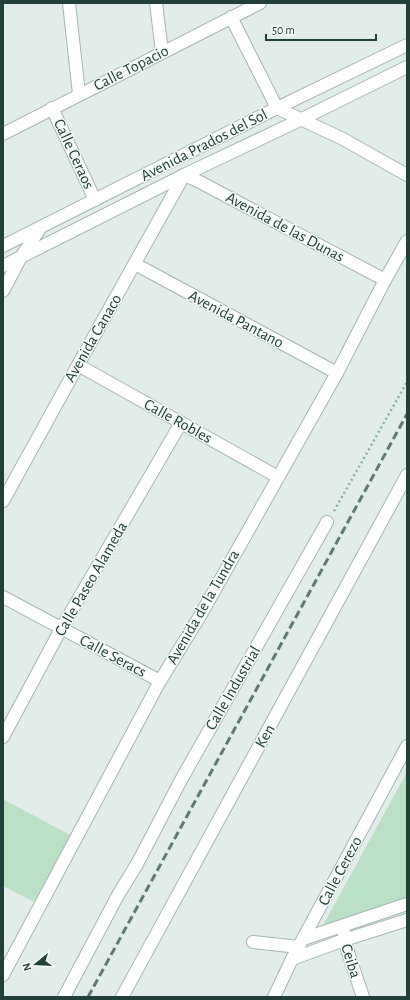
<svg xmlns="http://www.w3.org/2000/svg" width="410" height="1000" font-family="'Alegreya Sans',sans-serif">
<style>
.green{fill:#bae0c6}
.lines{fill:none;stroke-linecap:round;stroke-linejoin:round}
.minor-casing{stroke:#a4b6b1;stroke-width:14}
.tertiary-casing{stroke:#a4b6b1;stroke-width:14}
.path{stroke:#81b3a5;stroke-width:2.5;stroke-dasharray:2 3;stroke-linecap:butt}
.minor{stroke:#fff;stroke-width:12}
.tertiary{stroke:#fff;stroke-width:12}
.rail{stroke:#5c7b74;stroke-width:3;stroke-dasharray:8 4;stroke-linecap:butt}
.labels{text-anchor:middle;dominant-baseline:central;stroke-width:3;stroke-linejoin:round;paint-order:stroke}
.street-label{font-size:16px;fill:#214039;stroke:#f3faf7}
</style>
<rect width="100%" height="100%" fill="#e2ede9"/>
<g class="green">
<polygon points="407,772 407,900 321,929"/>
<polygon points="3,799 70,835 34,902 3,886"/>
</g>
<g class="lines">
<defs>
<g id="minor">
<polyline points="69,3 79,94"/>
<polyline points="156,3 162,52"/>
<polyline points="231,17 277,108 343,139 407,175"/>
<polyline points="52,108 95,200"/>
<polyline points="3,134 260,3"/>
<polyline points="184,175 198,181 385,280"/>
<polyline points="135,264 337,373"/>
<polyline points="3,291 21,257 41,227"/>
<polyline points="78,365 278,477"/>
<polyline points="3,501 78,365 184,175"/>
<polyline points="3,597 160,681"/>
<polyline points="3,737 61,629 181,423"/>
<polyline points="344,932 344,940 363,997"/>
<polyline points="303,939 407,904"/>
<polyline points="253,942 299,947"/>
<polyline points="292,959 344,940 407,920"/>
<polyline points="3,975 160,681 200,616 337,373 385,280 407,241"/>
<polyline points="64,997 118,895 137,864 181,780 327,522"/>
<polyline points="122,997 407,475"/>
<polyline points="274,997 292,959 407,746"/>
</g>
<g id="tertiary">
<polyline points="3,246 277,108 407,45"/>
<polyline points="3,266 184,175 300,120 407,67"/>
</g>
</defs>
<use href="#minor" class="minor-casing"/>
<use href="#tertiary" class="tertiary-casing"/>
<polyline class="path" points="334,511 407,382"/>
<use href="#minor" class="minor"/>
<use href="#tertiary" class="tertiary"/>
<polyline class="rail" points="88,997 407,414"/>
</g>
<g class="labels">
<g class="street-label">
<text transform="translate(131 68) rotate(-27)">Calle Topacio</text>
<text transform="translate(204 145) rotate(-27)">Avenida Prados del Sol</text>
<text transform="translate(74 154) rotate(65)">Calle Ceraos</text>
<text transform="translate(285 227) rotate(28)">Avenida de las Dunas</text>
<text transform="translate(236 319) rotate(28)">Avenida Pantano</text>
<text transform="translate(93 338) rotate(-60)">Avenida Canaco</text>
<text transform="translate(178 421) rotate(29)">Calle Robles</text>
<text transform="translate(91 579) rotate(-60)">Calle Paseo Alameda</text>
<text transform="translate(203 607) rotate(-60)">Avenida de la Tundra</text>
<text transform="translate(113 656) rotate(28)">Calle Seracs</text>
<text transform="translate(233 688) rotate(-60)">Calle Industrial</text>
<text transform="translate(265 736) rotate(-61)">Ken</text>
<text transform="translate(340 871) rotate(-62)">Calle Cerezo</text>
<text transform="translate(351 961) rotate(73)">Ceiba</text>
</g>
</g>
<rect width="410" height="1000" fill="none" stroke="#214039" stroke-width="8"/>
<g transform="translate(36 964) rotate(252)" stroke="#f3faf7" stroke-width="3" paint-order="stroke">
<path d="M0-3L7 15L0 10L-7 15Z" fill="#214039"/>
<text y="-6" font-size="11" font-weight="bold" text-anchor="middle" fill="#214039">N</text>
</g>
<path d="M266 34v6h110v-6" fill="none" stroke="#214039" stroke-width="2"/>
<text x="272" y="34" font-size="12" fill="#214039" stroke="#f3faf7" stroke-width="3" paint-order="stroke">50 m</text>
</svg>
